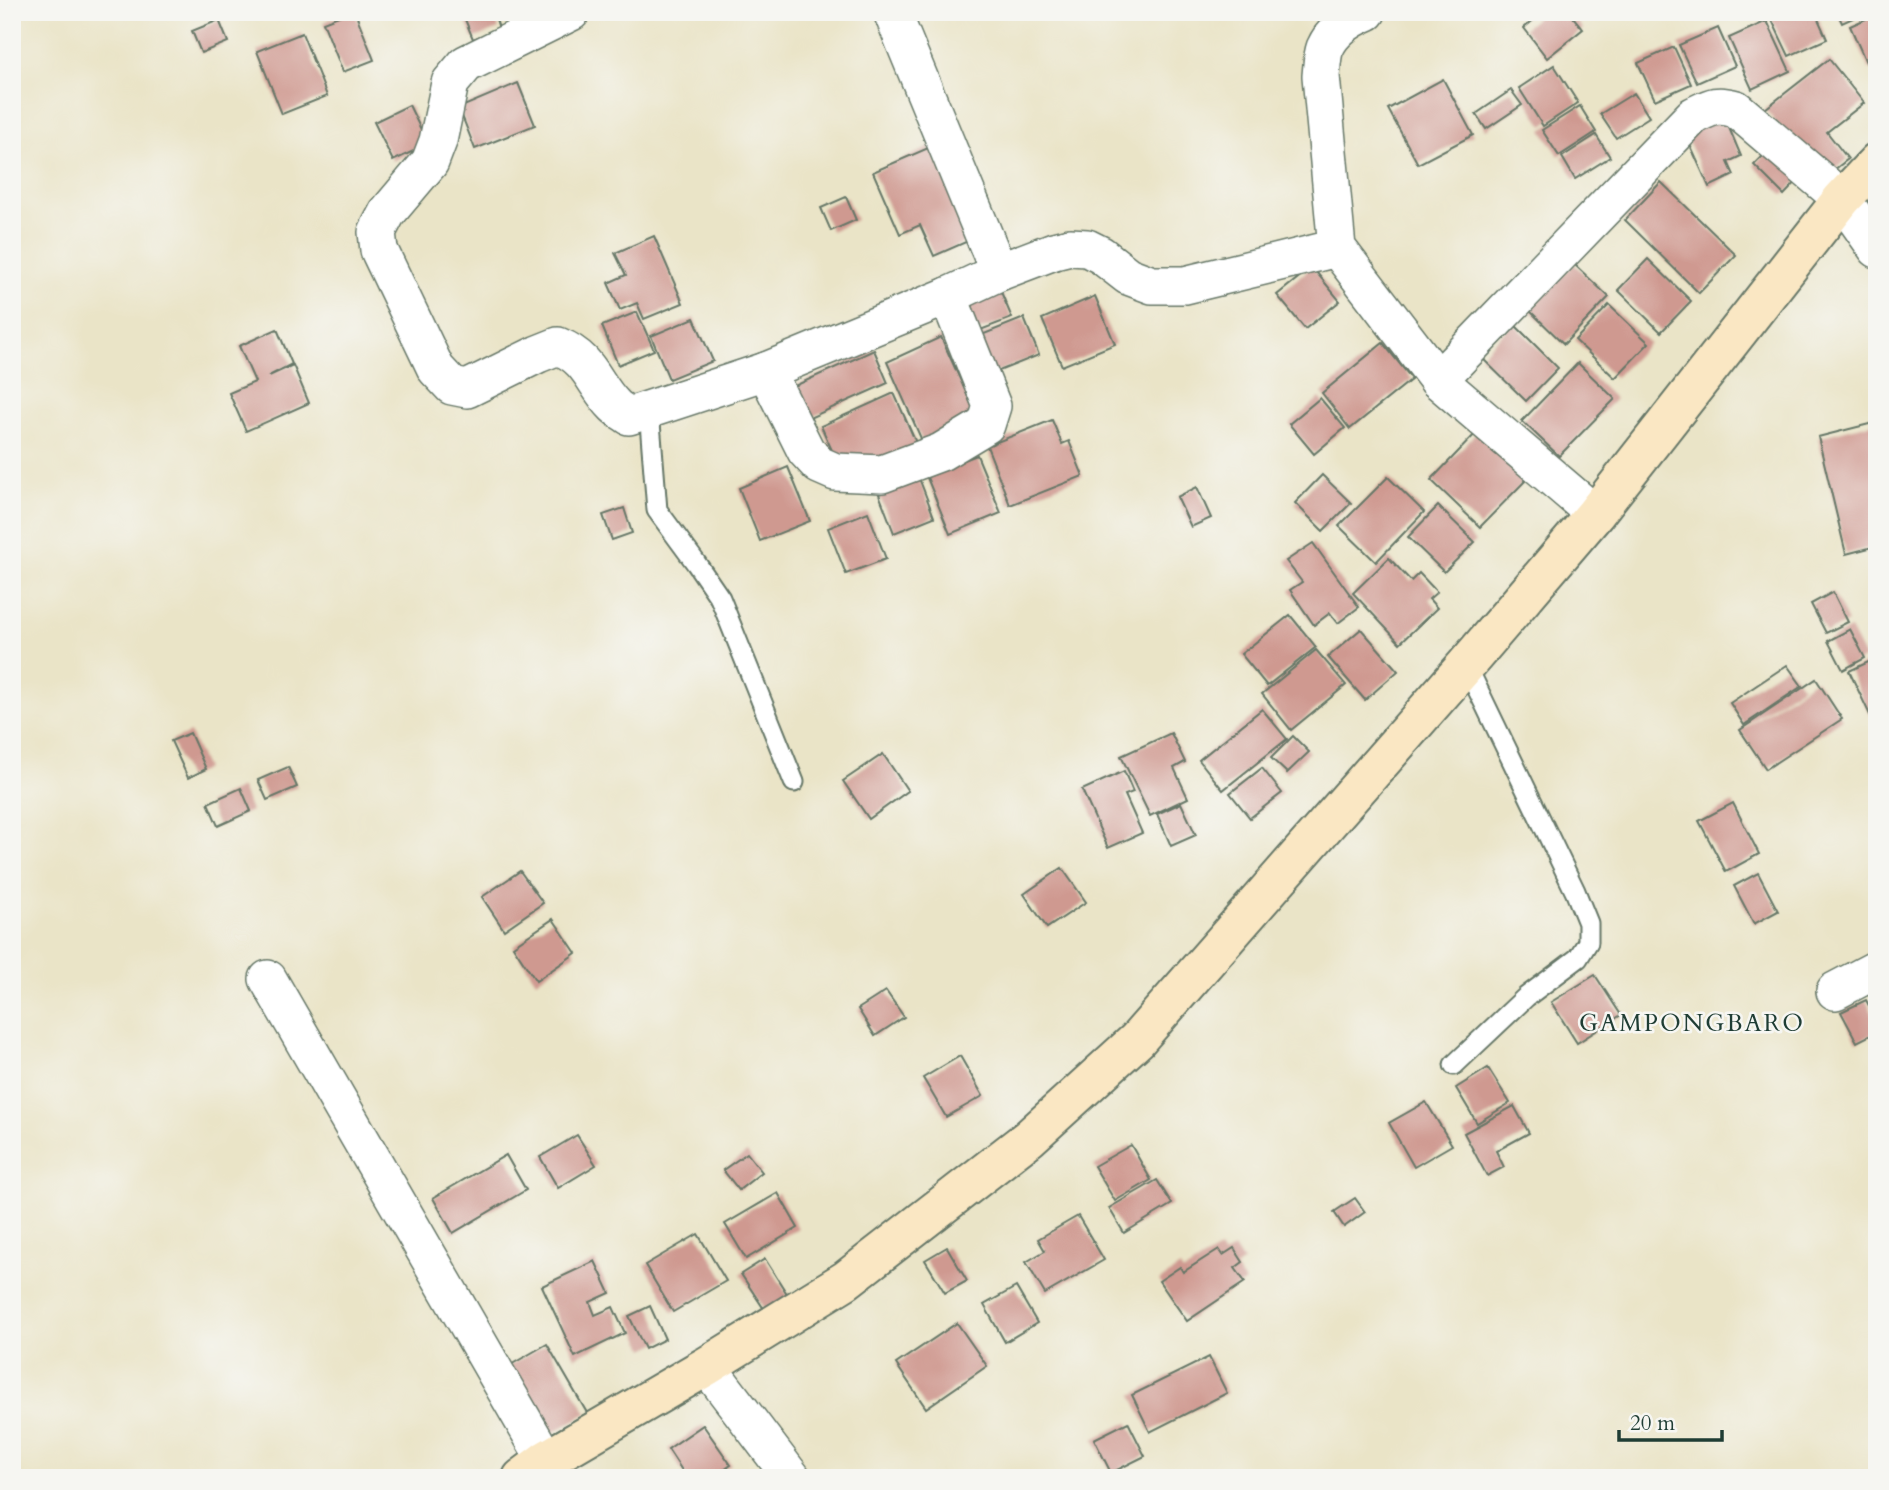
<svg xmlns="http://www.w3.org/2000/svg" width="1889" height="1490" font-family="Cardo,serif">
<style>
.building{fill:#cf9990}
.lines{fill:none;stroke-linecap:round;stroke-linejoin:round}
.lane-casing{stroke:#667767;stroke-width:23}
.street-casing{stroke:#667767;stroke-width:40}
.secondary-casing{stroke:#667767;stroke-width:42}
.lane{stroke:#fff;stroke-width:19}
.street{stroke:#fff;stroke-width:37}
.secondary{stroke:#fae7c3;stroke-width:38}
.labels{text-anchor:middle;dominant-baseline:central;stroke-width:5;stroke-linejoin:round;paint-order:stroke}
.quarter-label{font-size:24px;letter-spacing:2px;fill:#1f3d34;stroke:#f6f6f2}
</style>
<rect width="100%" height="100%" fill="#f6f6f2"/>
<filter id="ink" filterUnits="userSpaceOnUse"><feTurbulence type="fractalNoise" baseFrequency=".0143" numOctaves="2"/><feDisplacementMap in="SourceGraphic" scale="14" xChannelSelector="R" yChannelSelector="G"/><feConvolveMatrix kernelMatrix="1 2 1 2 8 2 1 2 1" color-interpolation-filters="sRGB"/></filter>
<filter id="wash" filterUnits="userSpaceOnUse"><feTurbulence type="fractalNoise" baseFrequency=".00686" numOctaves="4" result="noise"/><feDisplacementMap in="SourceGraphic" scale="28" xChannelSelector="R" yChannelSelector="G"/><feGaussianBlur stdDeviation="1.57" result="paint"/><feColorMatrix in="noise" values="0 0 0 0 0 0 0 0 0 0 0 0 0 0 0 0 0 1.4 0 .05"/><feComposite in="paint" operator="in"/></filter>
<g filter="url(#wash)">
<rect width="100%" height="100%" fill="#eae4c7"/>
<g id="blocks">
<g class="building">
<polygon points="349,12 355,12 374,60 343,72 323,22"/>
<polygon points="462,12 512,12 496,19 499,29 473,39"/>
<polygon points="1543,12 1569,12 1583,29 1547,58 1524,28"/>
<polygon points="1777,12 1815,12 1827,39 1789,56 1770,16"/>
<polygon points="1837,12 1866,12 1842,23"/>
<polygon points="1877,14 1877,66 1869,69 1850,26"/>
<polygon points="219,20 228,42 201,53 192,31"/>
<polygon points="1767,21 1790,71 1752,89 1729,38"/>
<polygon points="1718,28 1735,66 1697,83 1679,45"/>
<polygon points="302,33 327,96 282,114 257,51"/>
<polygon points="1674,47 1691,84 1655,100 1638,63"/>
<polygon points="1829,59 1864,103 1827,132 1848,159 1821,180 1765,109"/>
<polygon points="1554,65 1578,103 1543,126 1519,88"/>
<polygon points="1443,79 1473,135 1418,164 1388,109"/>
<polygon points="518,83 535,125 475,149 459,108"/>
<polygon points="1511,90 1522,105 1486,129 1476,114"/>
<polygon points="1634,93 1649,117 1616,138 1600,114"/>
<polygon points="409,105 428,144 393,161 374,122"/>
<polygon points="1580,106 1596,132 1559,156 1542,130"/>
<polygon points="1724,116 1741,156 1728,162 1734,175 1709,187 1685,134"/>
<polygon points="1596,135 1610,157 1575,179 1562,157"/>
<polygon points="935,145 975,238 934,256 920,225 900,234 873,172"/>
<polygon points="1771,148 1801,177 1784,195 1754,165"/>
<polygon points="1661,182 1736,255 1699,293 1625,220"/>
<polygon points="846,197 856,220 831,231 821,208"/>
<polygon points="654,236 683,303 644,319 637,303 620,310 608,283 626,275 615,253"/>
<polygon points="1648,259 1691,301 1661,332 1618,290"/>
<polygon points="1574,264 1609,297 1564,344 1529,310"/>
<polygon points="1312,267 1340,301 1305,329 1277,295"/>
<polygon points="996,280 1012,318 970,334 955,297"/>
<polygon points="1095,296 1115,344 1062,366 1042,319"/>
<polygon points="1609,305 1649,343 1615,378 1575,340"/>
<polygon points="637,312 654,350 618,365 602,326"/>
<polygon points="694,318 713,361 669,379 651,336"/>
<polygon points="1024,318 1039,355 989,375 974,338"/>
<polygon points="1513,323 1558,368 1526,401 1480,356"/>
<polygon points="277,329 292,364 269,376 293,365 309,403 246,431 229,393 255,382 239,346"/>
<polygon points="941,337 978,419 923,443 887,362"/>
<polygon points="1383,343 1412,379 1350,429 1322,393"/>
<polygon points="874,350 888,383 805,420 790,388"/>
<polygon points="1578,363 1615,399 1559,456 1522,421"/>
<polygon points="894,393 917,445 866,468 839,466 821,426"/>
<polygon points="1320,398 1345,428 1314,454 1289,424"/>
<polygon points="1052,420 1062,444 1069,441 1083,476 1010,505 987,446"/>
<polygon points="1877,422 1877,546 1846,554 1818,437"/>
<polygon points="1478,431 1527,479 1480,527 1431,480"/>
<polygon points="977,455 1001,513 950,534 926,475"/>
<polygon points="788,467 810,521 760,541 739,488"/>
<polygon points="1322,475 1351,503 1323,531 1295,503"/>
<polygon points="1388,477 1424,512 1376,562 1339,526"/>
<polygon points="919,478 934,517 894,533 879,494"/>
<polygon points="1197,487 1211,518 1191,527 1177,497"/>
<polygon points="1438,506 1475,542 1444,572 1408,537"/>
<polygon points="624,508 632,533 612,540 603,515"/>
<polygon points="868,512 886,559 846,574 828,528"/>
<polygon points="1313,543 1359,607 1338,623 1330,613 1314,625 1290,590 1302,582 1286,561"/>
<polygon points="1389,558 1411,581 1419,573 1437,592 1429,599 1437,608 1400,643 1353,593"/>
<polygon points="1833,592 1848,622 1826,633 1811,604"/>
<polygon points="1290,615 1316,647 1267,686 1241,654"/>
<polygon points="1361,629 1398,671 1365,700 1328,657"/>
<polygon points="1850,629 1865,658 1843,670 1828,641"/>
<polygon points="1316,650 1346,685 1291,730 1262,694"/>
<polygon points="1877,658 1877,712 1870,715 1849,671"/>
<polygon points="1787,665 1802,686 1744,725 1730,703"/>
<polygon points="1816,679 1842,719 1766,769 1740,730"/>
<polygon points="1262,709 1287,739 1223,790 1199,760"/>
<polygon points="190,733 206,769 188,778 171,741"/>
<polygon points="1171,733 1185,762 1174,768 1188,798 1150,816 1121,756"/>
<polygon points="1293,736 1309,752 1287,773 1271,758"/>
<polygon points="883,754 908,791 869,819 843,781"/>
<polygon points="288,767 297,787 267,800 258,780"/>
<polygon points="1262,768 1282,793 1250,818 1230,793"/>
<polygon points="1124,771 1133,792 1125,795 1142,833 1108,848 1082,790"/>
<polygon points="241,788 251,811 218,826 208,803"/>
<polygon points="1181,803 1196,835 1171,846 1157,814"/>
<polygon points="1733,803 1759,854 1726,872 1699,821"/>
<polygon points="1062,868 1086,902 1047,928 1024,894"/>
<polygon points="520,871 543,903 504,930 482,897"/>
<polygon points="1758,873 1778,911 1754,924 1734,886"/>
<polygon points="553,919 576,953 536,981 513,946"/>
<polygon points="1595,975 1621,1015 1577,1043 1551,1002"/>
<polygon points="886,991 904,1017 875,1036 858,1009"/>
<polygon points="1866,1000 1877,1021 1877,1032 1857,1042 1841,1012"/>
<polygon points="960,1056 983,1096 946,1117 923,1078"/>
<polygon points="1488,1068 1510,1103 1477,1123 1456,1088"/>
<polygon points="1426,1102 1452,1145 1414,1167 1389,1123"/>
<polygon points="1514,1106 1529,1133 1496,1151 1504,1167 1487,1176 1464,1133"/>
<polygon points="577,1135 596,1165 558,1188 540,1157"/>
<polygon points="1131,1145 1151,1180 1115,1201 1094,1166"/>
<polygon points="747,1153 762,1172 739,1190 723,1170"/>
<polygon points="506,1155 526,1190 453,1233 433,1198"/>
<polygon points="1157,1180 1172,1204 1124,1233 1109,1208"/>
<polygon points="778,1193 798,1228 746,1259 725,1224"/>
<polygon points="1355,1198 1365,1212 1344,1227 1334,1212"/>
<polygon points="1078,1216 1104,1260 1045,1294 1026,1262 1045,1251 1038,1239"/>
<polygon points="698,1234 726,1281 673,1312 645,1265"/>
<polygon points="947,1247 967,1281 945,1293 925,1260"/>
<polygon points="1234,1248 1243,1262 1235,1268 1245,1282 1187,1321 1159,1281 1180,1267 1183,1272 1219,1249 1223,1255"/>
<polygon points="765,1259 789,1297 766,1312 741,1274"/>
<polygon points="595,1261 610,1293 590,1302 595,1315 613,1307 625,1333 575,1357 542,1286"/>
<polygon points="1016,1287 1037,1323 1005,1342 984,1305"/>
<polygon points="650,1306 665,1339 645,1349 629,1316"/>
<polygon points="957,1323 987,1366 926,1408 896,1364"/>
<polygon points="547,1344 587,1413 547,1436 507,1367"/>
<polygon points="1209,1357 1227,1393 1150,1432 1132,1395"/>
<polygon points="1128,1422 1145,1456 1111,1473 1094,1439"/>
<polygon points="703,1425 731,1465 712,1478 687,1478 668,1449"/>
</g>
</g>
</g>
<g filter="url(#ink)">
<use href="#blocks" fill-opacity="0" stroke="#667767" stroke-width="2"/>
<g class="lines">
<defs>
<g id="lane">
<polyline points="649,410 657,510 696,563 720,598 794,782"/>
<polyline points="1454,1065 1526,997 1578,958 1588,942 1588,923 1575,891 1466,665"/>
</g>
<g id="street">
<path d="M571 12 466 64 450 83 438 141 430 162 387 213 377 232 379 250 436 369 452 386 467 389 538 354 558 346C591 359 593 384 615 406 619 410 625 413 629 416L766 371 948 296 999 272 1054 251 1070 247 1087 248 1101 255 1128 276 1152 285H1185L1337 248"/>
<polyline points="892,12 999,272"/>
<path d="M1367 12C1350 19 1333 30 1325 48 1322 56 1322 67 1321 76L1337 248 1438 380 1595 514"/>
<polyline points="766,371 806,451 819,465 835,472 882,474 941,452 986,425 992,406 948,296"/>
<path d="M1438 380 1693 116C1711 107 1716 103 1736 109L1842 199 1877 249"/>
<polyline points="268,979 546,1460"/>
<polyline points="1835,991 1877,969"/>
<polyline points="707,1366 792,1478"/>
</g>
<polyline id="secondary" points="522,1478 546,1460 707,1366 846,1280 1029,1138 1137,1040 1466,665 1595,514 1842,199 1877,162"/>
</defs>
<use href="#lane" class="lane-casing"/>
<use href="#street" class="street-casing"/>
<use href="#secondary" class="secondary-casing"/>
<use href="#lane" class="lane"/>
<use href="#street" class="street"/>
<use href="#secondary" class="secondary"/>
</g>
</g>
<g class="labels">
<g class="quarter-label">
<text x="1692" y="1023">GAMPONGBARO</text>
</g>
</g>
<rect width="1889" height="1490" fill="none" stroke="#f6f6f2" stroke-width="42"/>
<path d="M1619 1430v10h103v-10" fill="none" stroke="#1f3d34" stroke-width="3.5"/>
<text x="1630" y="1430" font-size="21" fill="#1f3d34" stroke="#f6f6f2" stroke-width="5" paint-order="stroke">20 m</text>
</svg>
